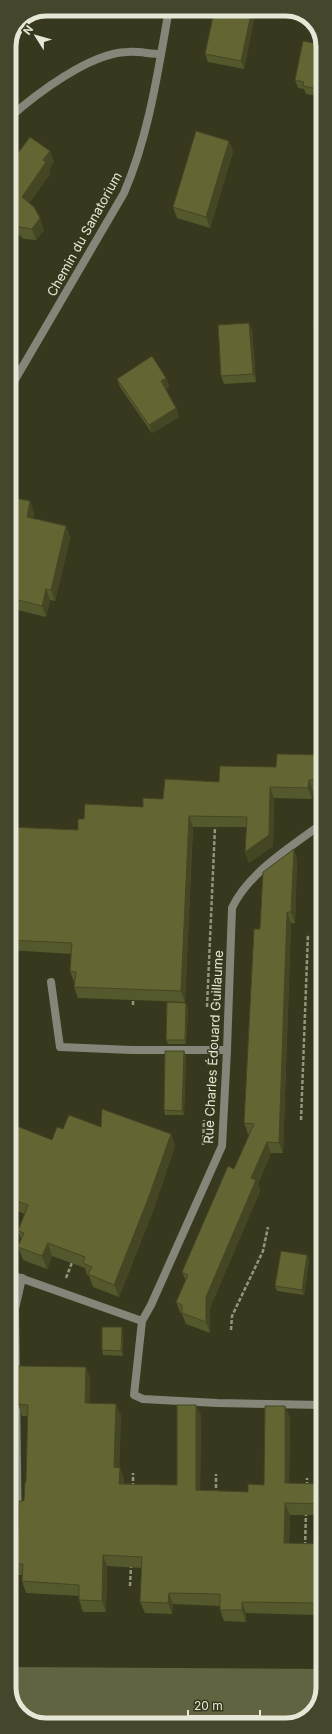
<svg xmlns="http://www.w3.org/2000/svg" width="332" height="1734" font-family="Inter,sans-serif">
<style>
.green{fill:#616341}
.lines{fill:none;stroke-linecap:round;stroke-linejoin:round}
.path{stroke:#93957f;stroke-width:2.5;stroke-dasharray:4 2;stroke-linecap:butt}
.service{stroke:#858679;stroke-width:8}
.minor{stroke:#858679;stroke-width:8}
.wall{fill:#55572c}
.shaded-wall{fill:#454724}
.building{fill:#636533;stroke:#454724}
.labels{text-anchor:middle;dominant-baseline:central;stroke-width:3;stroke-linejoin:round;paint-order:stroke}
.street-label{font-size:13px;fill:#e6e8d7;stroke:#37381d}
.rim{fill:none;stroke:#e6e8d7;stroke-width:5}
</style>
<rect width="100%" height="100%" fill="#37381d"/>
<polygon class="green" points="12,1667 323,1669 323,1688 314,1712 291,1725 41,1725 20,1714 15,1704"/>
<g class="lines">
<g class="path">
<polyline points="133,1005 133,998"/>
<polyline points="207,1007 215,827"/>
<polyline points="301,1120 308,934"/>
<polyline points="203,1145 204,1120"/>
<polyline points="66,1278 73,1260"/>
<polyline points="231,1330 232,1316 263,1251 268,1227"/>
<polyline points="307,1486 307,1478"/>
<polyline points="133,1487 133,1473"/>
<polyline points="216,1494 216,1474"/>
<polyline points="305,1546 306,1513"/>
<polyline points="130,1586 131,1566"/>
</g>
<polyline class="service" points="51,982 60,1047 132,1050 227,1050"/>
<g class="minor">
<path d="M9 118C36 94 90 53 127 52 138 51 150 54 161 54"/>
<path d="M9 390 124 193C149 135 158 71 169 9"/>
<path d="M9 1274 142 1321 151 1305 222 1146 227 1050 232 908C248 873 292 846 323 823"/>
<polyline points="142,1321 134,1395 143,1399 217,1403 323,1405"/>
<polyline points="18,1542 15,1309 22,1278"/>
</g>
</g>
<g class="wall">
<polygon points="45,9 64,9 59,14 46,14"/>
<polygon points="218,9 256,9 244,69 208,62 205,54"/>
<polygon points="323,45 323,97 306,94 304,89 298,88 295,80"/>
<polygon points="229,141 233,152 210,228 177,218 173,207"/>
<polygon points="50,151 54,162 49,169 50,174 29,203 44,230 36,240 24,239 9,227 9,153 15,157"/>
<polygon points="323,317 323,343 316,332 313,323"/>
<polygon points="249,323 252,331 256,382 224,384 221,376"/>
<polygon points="166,378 169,387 165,389 176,408 179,417 152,433 120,387 117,379"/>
<polygon points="9,497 30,501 34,513 33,518 66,526 70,538 55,601 50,600 46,617 14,609 13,613 9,612"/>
<polygon points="323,755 323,791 313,791 312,799 274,798 273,846 249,863 245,852 247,827 193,827 185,1002 78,998 74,987 75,982 74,982 70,971 71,954 9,950 9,827 78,830 84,819 143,807 163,799 219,782"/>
<polygon points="294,849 297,860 295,923 291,923 283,1153 271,1153 258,1184 260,1191 210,1308 210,1333 186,1324 182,1314 180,1312 176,1302 186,1281 182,1272 234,1169 250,1134 248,1134 244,1123"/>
<polygon points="188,1008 186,1044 168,1044 166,1040"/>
<polygon points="184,1051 186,1056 184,1115 165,1115 164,1110"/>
<polygon points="9,1123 52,1140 63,1129 101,1127 171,1134 175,1146 153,1211 119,1297 93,1287 89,1276 87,1275 85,1268 52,1256 47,1269 23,1260 18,1247 21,1239 18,1231 25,1214 9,1208"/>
<polygon points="307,1255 309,1260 304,1295 277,1291 275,1286"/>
<polygon points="123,1332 123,1356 103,1355 102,1350"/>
<polygon points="90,1378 89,1403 121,1415 119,1467 120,1468 124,1479 124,1484 177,1485 196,1405 201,1416 200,1491 248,1492 264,1485 290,1417 289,1483 323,1484 323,1515 290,1515 289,1543 323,1544 323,1628 319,1628 315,1615 246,1613 246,1622 224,1621 220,1610 220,1606 173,1604 172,1614 145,1613 140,1602 142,1568 107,1566 106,1612 83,1612 79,1600 79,1596 26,1593 22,1581 22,1575 9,1575 9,1504 12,1512 13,1535 13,1536 18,1533 24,1501 26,1482 28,1416 22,1416 18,1404"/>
</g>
<g class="shaded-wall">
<polygon points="58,9 64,9 59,14"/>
<polygon points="252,9 256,9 244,69 241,61"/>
<polygon points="229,141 233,152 210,228 206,217"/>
<polygon points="50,151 54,162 49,169 50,174 26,208 22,197 43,160"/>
<polygon points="40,218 44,230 36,240 32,229"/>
<polygon points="249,323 252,331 256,382 253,374"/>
<polygon points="166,378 169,387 164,390 161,381"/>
<polygon points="176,408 179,417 152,433 149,425"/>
<polygon points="30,501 34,513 31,528 27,517"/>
<polygon points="66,526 70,538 55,601 51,590"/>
<polygon points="46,589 50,600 46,617 42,606"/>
<polygon points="10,598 14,609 13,613 9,602"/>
<polygon points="309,780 313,791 312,799 308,788"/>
<polygon points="270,787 274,798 273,846 249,863 245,852"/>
<polygon points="189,816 193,827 185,1002 181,991"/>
<polygon points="294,849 297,860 295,923 291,912"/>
<polygon points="287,912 291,923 283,1153 279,1143"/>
<polygon points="186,1003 188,1008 186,1044 185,1040"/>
<polygon points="184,1051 186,1056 184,1115 182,1111"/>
<polygon points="171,1134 175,1146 153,1211 119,1297 114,1285"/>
<polygon points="267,1142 271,1153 258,1184 260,1191 210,1308 210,1333 206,1322 206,1297 251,1178"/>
<polygon points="48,1243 52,1256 47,1269 42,1256"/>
<polygon points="307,1255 309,1260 304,1295 302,1290"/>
<polygon points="122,1327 123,1332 123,1356 121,1351"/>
<polygon points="86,1367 90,1378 89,1414 85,1403"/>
<polygon points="9,1375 10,1378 11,1415 9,1411"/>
<polygon points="116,1404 121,1415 119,1479 114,1467"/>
<polygon points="196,1405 201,1416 200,1502 196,1490"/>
<polygon points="285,1406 290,1417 289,1494 285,1483"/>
<polygon points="120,1468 124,1479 124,1496 119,1484"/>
<polygon points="285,1503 290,1515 288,1554 284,1543"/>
<polygon points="9,1504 12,1512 13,1544 9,1534"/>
<polygon points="103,1555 107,1566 106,1612 102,1601"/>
<polygon points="169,1593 173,1604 172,1614 168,1603"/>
<polygon points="242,1602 246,1613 246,1622 242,1610"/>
</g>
<g class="building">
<polygon points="218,9 252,9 241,61 205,54 214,12 218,13"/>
<polygon points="303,41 323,45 323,90 303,86 304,82 295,80"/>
<polygon points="196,131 229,141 206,217 173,207"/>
<polygon points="30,137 50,151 43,160 46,162 22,197 34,207 40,218 32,229 20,227 9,219 9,153 15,157"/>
<polygon points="323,317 323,340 313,323"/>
<polygon points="249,323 253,374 221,376 218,325"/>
<polygon points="152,356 166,378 161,381 176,408 149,425 117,379"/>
<polygon points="9,497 30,501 27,517 66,526 51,590 46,589 42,606 10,598 9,602"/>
<polygon points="277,754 323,755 323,780 309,780 308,788 270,787 269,835 245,852 247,817 189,816 181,991 74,987 76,972 70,971 72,943 9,940 9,827 78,830 78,819 84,819 85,804 143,807 143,798 163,799 165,779 219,782 220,766 276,767"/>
<polygon points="294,849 291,912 287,912 279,1143 267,1142 251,1178 256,1180 206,1297 206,1322 182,1313 182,1305 176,1302 188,1275 182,1272 228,1166 234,1169 254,1124 244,1123 254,929 260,929 263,872"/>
<polygon points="167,1002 186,1003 185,1040 166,1040"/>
<polygon points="165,1051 184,1051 182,1111 164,1110"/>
<polygon points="102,1109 171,1134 148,1199 114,1285 88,1274 92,1267 83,1263 85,1257 48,1243 42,1256 18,1247 24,1233 18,1231 28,1205 9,1198 9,1123 52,1140 57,1127 63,1129 69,1115 101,1127"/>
<polygon points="281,1251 307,1255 302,1290 275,1286"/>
<polygon points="102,1327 122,1327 121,1351 102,1350"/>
<polygon points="17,1366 86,1367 85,1403 116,1404 114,1467 120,1468 119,1484 177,1485 177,1405 196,1405 196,1490 248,1492 248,1484 264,1485 265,1406 285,1406 285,1483 323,1484 323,1504 285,1503 284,1543 323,1544 323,1616 315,1616 316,1603 242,1602 242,1610 220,1610 220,1594 169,1593 168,1603 140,1602 142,1557 103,1555 102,1601 79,1600 79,1585 22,1581 23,1564 9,1564 9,1533 13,1536 18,1533 19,1501 24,1501 25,1482 26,1482 28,1405 18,1404"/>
</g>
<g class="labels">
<g class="street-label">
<text transform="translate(84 234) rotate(-61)">Chemin du Sanatorium</text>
<text transform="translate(213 1047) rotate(-87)">Rue Charles Édouard Guillaume</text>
</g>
</g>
<path d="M0 0H332V1734H0ZM46 16H286A30 30 0 0 1 316 46V1688A30 30 0 0 1 286 1718H46A30 30 0 0 1 16 1688V46A30 30 0 0 1 46 16Z" fill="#45462c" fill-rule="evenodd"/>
<path class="rim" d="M46 16H286A30 30 0 0 1 316 46V1688A30 30 0 0 1 286 1718H46A30 30 0 0 1 16 1688V46A30 30 0 0 1 46 16Z"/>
<g transform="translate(36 36) rotate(307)" stroke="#37381d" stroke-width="3" paint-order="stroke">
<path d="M0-3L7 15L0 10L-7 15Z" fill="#e6e8d7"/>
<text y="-6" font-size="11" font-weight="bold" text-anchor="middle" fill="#e6e8d7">N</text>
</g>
<path d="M188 1710v6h72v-6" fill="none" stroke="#e6e8d7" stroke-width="2"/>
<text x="194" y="1710" font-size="12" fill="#e6e8d7" stroke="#37381d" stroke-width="3" paint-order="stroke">20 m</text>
</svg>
